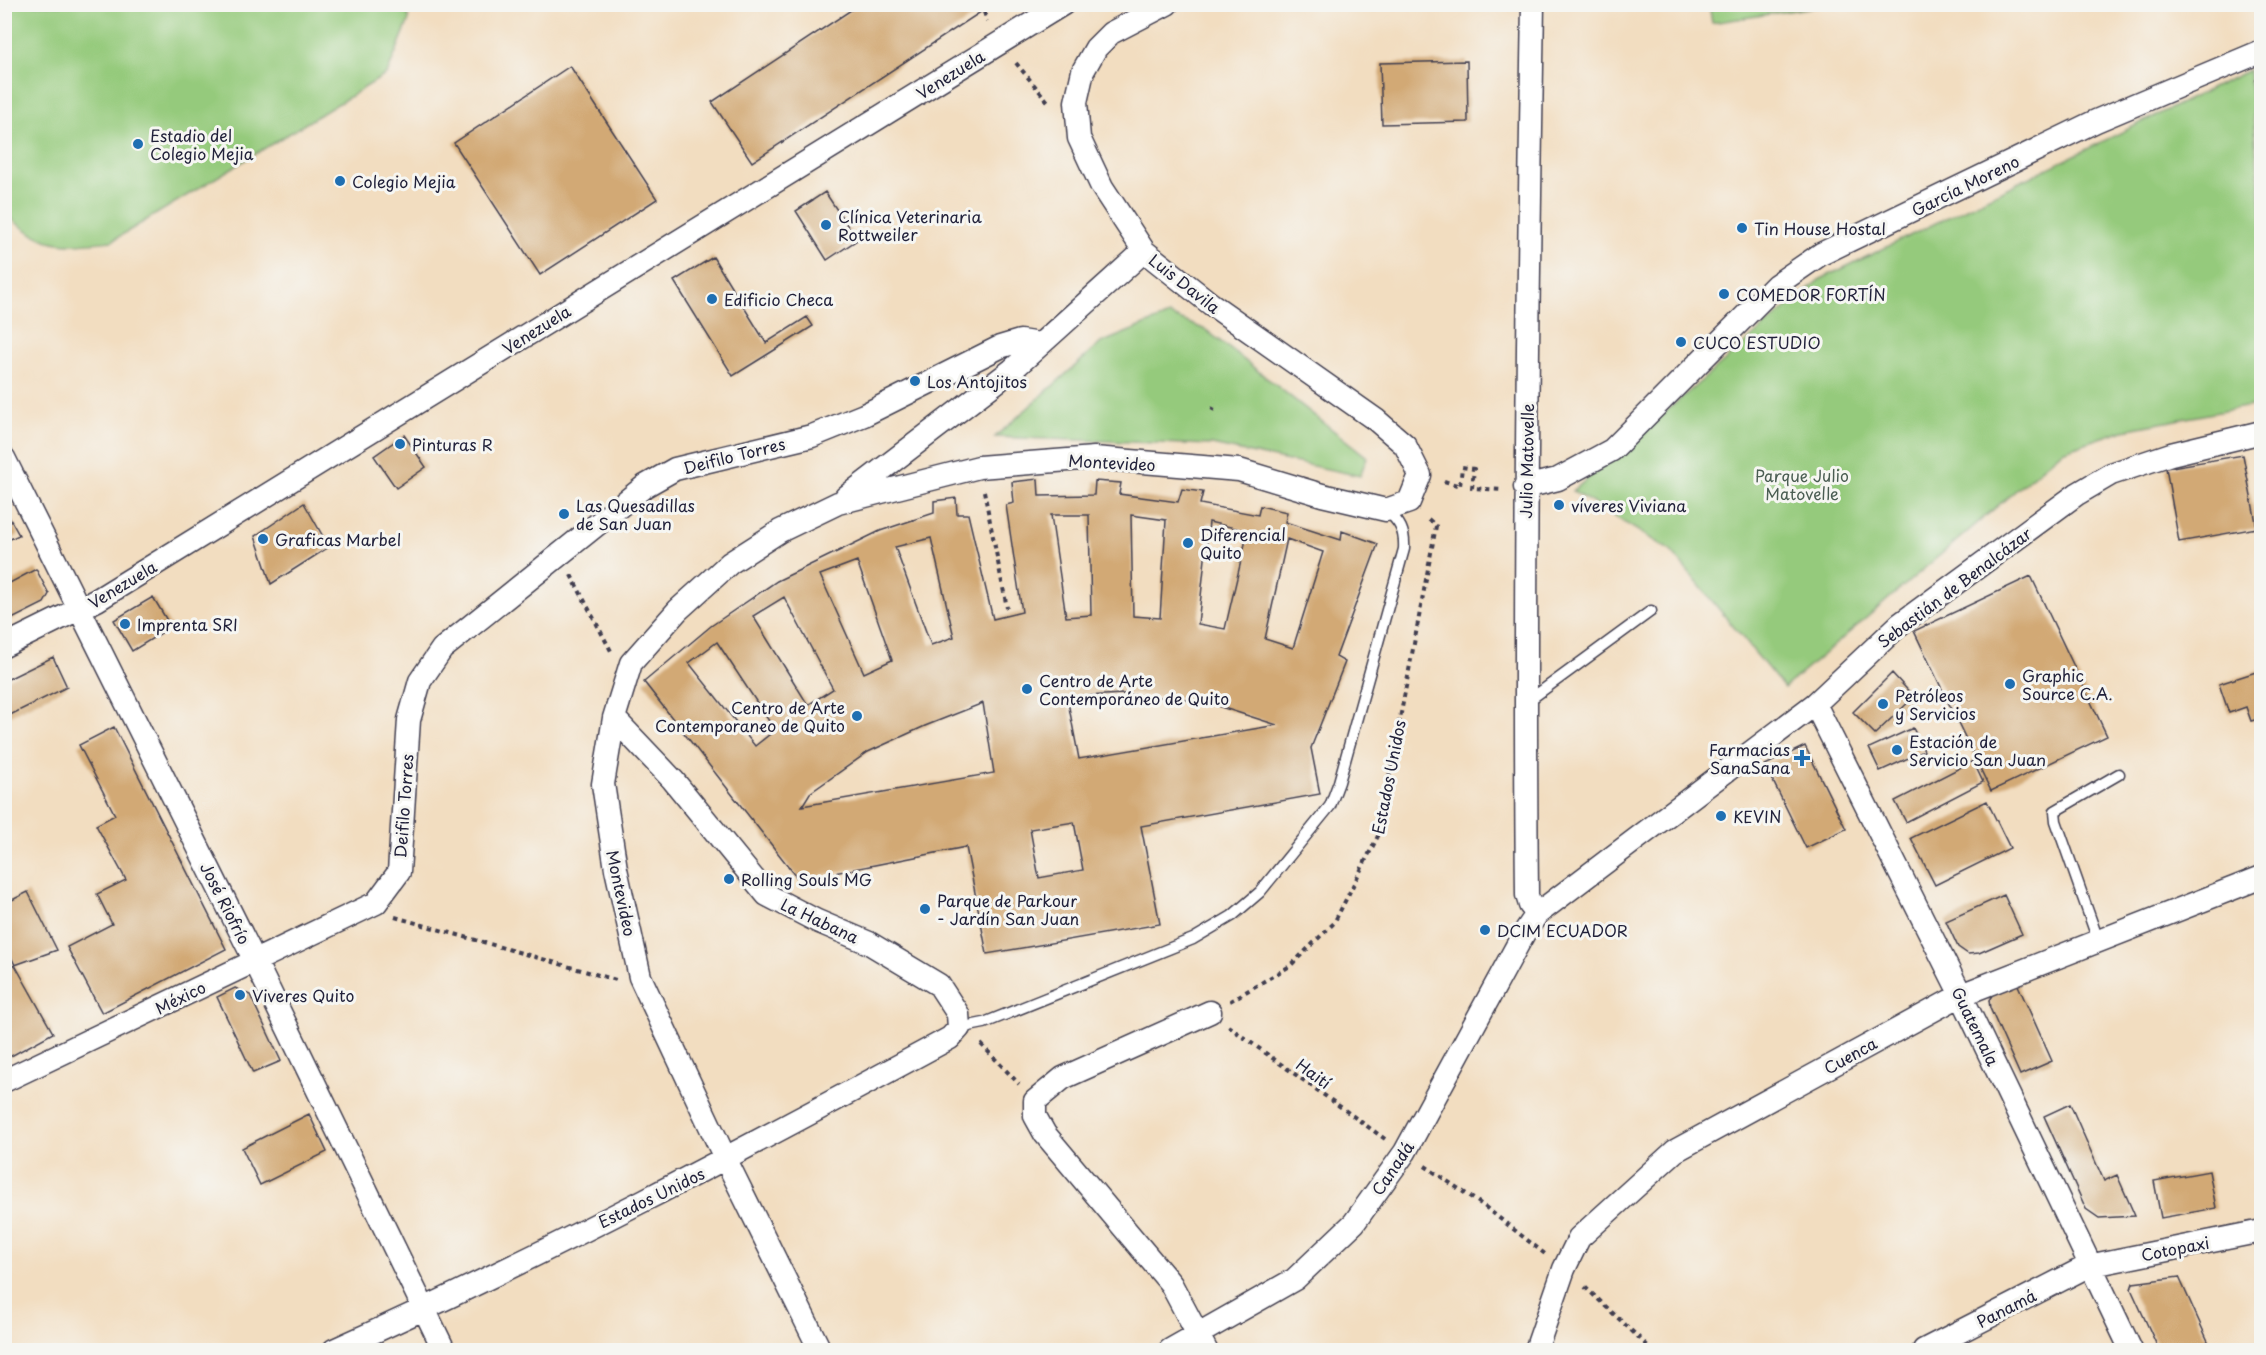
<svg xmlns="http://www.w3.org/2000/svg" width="2266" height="1355" font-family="'Playpen Sans',sans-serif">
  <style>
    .green { fill: #95ca7c; stroke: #5c765c; stroke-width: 1.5 }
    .building { fill: #d2a975; fill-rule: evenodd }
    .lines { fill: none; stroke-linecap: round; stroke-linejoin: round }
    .service-casing { stroke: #413e4f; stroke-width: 13 }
    .minor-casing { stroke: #413e4f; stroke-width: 25 }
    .path { stroke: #413e4f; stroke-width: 4; stroke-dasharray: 4.5 4.5; stroke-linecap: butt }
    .service { stroke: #fff; stroke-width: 10 }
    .minor { stroke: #fff; stroke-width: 22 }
    .poi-dot { fill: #1f6fb2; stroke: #f6f6f2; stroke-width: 2 }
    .labels { text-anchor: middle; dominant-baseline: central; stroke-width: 6; stroke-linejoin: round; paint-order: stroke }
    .street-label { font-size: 16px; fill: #22223b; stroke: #f6f6f2 }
    .poi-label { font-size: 16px; fill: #22223b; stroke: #f6f6f2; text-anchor: start }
    .park-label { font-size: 16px; fill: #4a5d52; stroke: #f6f6f2 }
  </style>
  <rect width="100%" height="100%" fill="#f6f6f2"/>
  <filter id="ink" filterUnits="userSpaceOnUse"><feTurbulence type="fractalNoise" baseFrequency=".0167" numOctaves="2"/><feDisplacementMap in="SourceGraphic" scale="12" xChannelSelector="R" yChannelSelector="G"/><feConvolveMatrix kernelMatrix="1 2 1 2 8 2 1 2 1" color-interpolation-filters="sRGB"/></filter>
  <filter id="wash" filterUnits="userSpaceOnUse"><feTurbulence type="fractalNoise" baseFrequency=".008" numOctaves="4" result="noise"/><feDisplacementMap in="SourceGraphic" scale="24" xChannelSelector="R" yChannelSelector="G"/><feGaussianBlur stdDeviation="1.35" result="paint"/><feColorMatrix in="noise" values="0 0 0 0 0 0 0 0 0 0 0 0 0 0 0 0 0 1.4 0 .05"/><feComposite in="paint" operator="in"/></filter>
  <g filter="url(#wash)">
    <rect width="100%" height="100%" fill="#f2ddc0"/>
    <path class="green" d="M 407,4 L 409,20 L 387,74 L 112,241 C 60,246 47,249 5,214 L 5,5 Z
      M 1709,4 L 1827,4 L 1827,5 L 1712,23 Z
      M 2249,70 L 2262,218 L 2261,404 L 2124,430 L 2062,451 L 1784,688 L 1671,551 L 1573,491 L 1819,280 Z
      M 1169,315 L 1206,330 L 1367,457 L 1360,476 L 1212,445 L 995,437 L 1101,343 Z"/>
    <g id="blocks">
      <path class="building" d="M 860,4 L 993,4 L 752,162 L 712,102 Z
        M 1467,61 L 1468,122 L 1382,124 L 1380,63 Z
        M 570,66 L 657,199 L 540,275 L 454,143 Z
        M 825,192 L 857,240 L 827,260 L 796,211 Z
        M 713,257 L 766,343 L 807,317 L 813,326 L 733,376 L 674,281 Z
        M 404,435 L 426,467 L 396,488 L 374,456 Z
        M 2243,455 L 2257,528 L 2179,542 L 2166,468 Z
        M 1038,479 L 1039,496 L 1094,495 L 1095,481 L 1121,483 L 1119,494 L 1178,502 L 1182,489 L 1203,492 L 1200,504 L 1258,515 L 1260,506 L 1287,512 L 1285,522 L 1341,540 L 1342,531 L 1378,544 L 1336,657 L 1345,662 L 1311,748 L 1320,794 L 1141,826 L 1160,924 L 987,954 L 966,847 L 799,880 L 644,682 L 711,626 L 777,581 L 880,531 L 934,513 L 934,501 L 956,498 L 957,514 L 968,514 L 993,619 L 1022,612 L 1006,505 L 1014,503 L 1012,482 ZM 1051,515 L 1089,515 L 1091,615 L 1066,617 ZM 1131,515 L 1166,520 L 1160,618 L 1133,616 ZM 1209,522 L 1248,531 L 1225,629 L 1198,624 ZM 931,538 L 954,637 L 931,645 L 895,547 ZM 1287,539 L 1323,552 L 1293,648 L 1265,639 ZM 857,561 L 892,660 L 864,673 L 820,575 ZM 784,597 L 833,689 L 808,705 L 753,616 ZM 717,642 L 775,730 L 755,746 L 689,663 ZM 1123,694 L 1202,701 L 1277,725 L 1079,759 L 1067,697 ZM 983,703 L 994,773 L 802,806 L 810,793 L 868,752 L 925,726 ZM 1074,822 L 1083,870 L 1039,878 L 1030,829 Z
        M 304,503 L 329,547 L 271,584 L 255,536 Z
        M 4,508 L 19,535 L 4,542 Z
        M 36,569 L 49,594 L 44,603 L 4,623 L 4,586 Z
        M 2031,576 L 2107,736 L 1991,791 L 1914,631 Z
        M 153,597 L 171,627 L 132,651 L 114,620 Z
        M 53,657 L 67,687 L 4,718 L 4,681 Z
        M 2262,670 L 2262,718 L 2251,721 L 2246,707 L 2229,713 L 2219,684 Z
        M 1892,673 L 1914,697 L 1875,734 L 1853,712 Z
        M 114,727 L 226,949 L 102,1013 L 67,947 L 112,924 L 97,894 L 126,880 L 96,825 L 115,815 L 79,745 Z
        M 1913,728 L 1924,751 L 1880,771 L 1869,748 Z
        M 1805,746 L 1846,829 L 1806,848 L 1765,765 Z
        M 1973,761 L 1983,782 L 1906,822 L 1895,801 Z
        M 1987,801 L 2010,848 L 1935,885 L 1911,838 Z
        M 28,892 L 57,950 L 15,965 L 53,1033 L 4,1060 L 4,971 L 15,965 L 4,942 L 4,904 Z
        M 2004,895 L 2022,934 L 1979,953 L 1968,954 L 1958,947 L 1946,921 Z
        M 2017,983 L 2052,1061 L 2020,1075 L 1990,1008 L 1989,1000 L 1993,994 Z
        M 235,988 L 250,995 L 281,1061 L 253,1073 L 217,997 Z
        M 2070,1104 L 2104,1181 L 2117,1175 L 2135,1216 L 2099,1218 L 2086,1209 L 2044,1116 Z
        M 309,1114 L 327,1152 L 260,1185 L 242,1148 Z
        M 2209,1171 L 2216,1208 L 2161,1218 L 2154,1181 Z
        M 2179,1277 L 2212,1350 L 2159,1350 L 2131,1289 L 2133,1283 Z"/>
    </g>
  </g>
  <g filter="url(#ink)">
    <use href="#blocks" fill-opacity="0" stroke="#413e4f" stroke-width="1.5"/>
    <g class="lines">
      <defs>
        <path id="service" d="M 1528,701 L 1651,611
          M 2098,940 L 2056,821 L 2055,811 L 2119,774
          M 959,1028 L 984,1023 L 1193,939 L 1232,916 L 1260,892 L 1330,806 L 1339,782 L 1404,549 C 1405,531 1400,522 1387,511"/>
        <path id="minor" d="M 1533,4 C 1528,301 1524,598 1527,895 L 1530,905 L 1537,914
          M 4,458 L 255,961 L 444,1350
          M 1525,487 L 1558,479 L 1612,450 L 1776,285 L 1821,254 L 2096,121 L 2262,51
          M 846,497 L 1012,370 L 1144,251
          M 4,646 L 97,600 L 1063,4
          M 1815,704 L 1961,995 L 2131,1350
          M 4,1081 L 376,903 L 399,872 L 409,720 L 420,681 L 442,649 L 645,486 L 675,469 L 812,436 L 864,415 L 1000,347 L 1020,341 L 1040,344
          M 334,1350 C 544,1256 747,1148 950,1038 L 959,1028 L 958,1014 L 939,985 L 869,943 L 817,921 L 767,895 L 673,780 L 614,718
          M 820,1350 L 726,1160 L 640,977 L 616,869 L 603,784 L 614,718 L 631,663 L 678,610 L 730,563 L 780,531 L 838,503 L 979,467 L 1094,458 L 1239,470 L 1322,495 L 1386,510 L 1409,502 L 1420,475 L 1405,445 L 1376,420 L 1211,304 L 1144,251 L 1102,187 L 1079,138 L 1076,102 L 1083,71 L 1096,48 L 1111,33 L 1167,4
          M 1170,1350 L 1295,1279 L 1354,1223 L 1405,1152 L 1524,933 L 1537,914 L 1815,704 L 1900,624 L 2077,494 L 2111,474 L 2171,454 L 2262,432
          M 1206,1350 L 1171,1284 L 1045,1134 L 1035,1116 L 1035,1101 L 1063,1078 L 1210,1012
          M 1536,1350 L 1564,1269 L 1579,1238 L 1675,1151 L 1961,995 L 2262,877
          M 1924,1350 L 2088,1266 L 2262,1231"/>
      </defs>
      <use href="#service" class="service-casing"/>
      <use href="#minor" class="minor-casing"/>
      <path class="path" d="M 984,12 L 987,21
        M 1016,63 L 1050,104
        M 2257,79 L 2262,144
        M 1211,408 L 1215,410
        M 1444,481 L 1460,486 L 1462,467 L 1474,469 L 1472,488 L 1502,490
        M 984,491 L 1007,608
        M 571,575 L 611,651
        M 395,917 L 616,980
        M 1230,1001 L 1290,966 L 1334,923 L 1378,836 L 1436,526 L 1427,518
        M 1228,1026 L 1385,1139
        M 981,1044 L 1019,1084
        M 1425,1166 L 1484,1206 L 1545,1254
        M 1585,1287 L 1652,1350"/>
      <use href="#service" class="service"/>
      <use href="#minor" class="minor"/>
    </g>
  </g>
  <g class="poi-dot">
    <circle cx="138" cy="144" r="6"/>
    <circle cx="340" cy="181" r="6"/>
    <circle cx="826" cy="225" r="6"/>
    <circle cx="1742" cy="228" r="6"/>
    <circle cx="1724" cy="294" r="6"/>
    <circle cx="712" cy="299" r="6"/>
    <circle cx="1681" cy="342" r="6"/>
    <circle cx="915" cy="381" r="6"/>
    <circle cx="400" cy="444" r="6"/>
    <circle cx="1559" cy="505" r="6"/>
    <circle cx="564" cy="514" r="6"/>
    <circle cx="263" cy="539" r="6"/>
    <circle cx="1188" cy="543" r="6"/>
    <circle cx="125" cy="624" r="6"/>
    <circle cx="2010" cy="684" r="6"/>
    <circle cx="1027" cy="689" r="6"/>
    <circle cx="1883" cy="704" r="6"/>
    <circle cx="857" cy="716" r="6"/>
    <circle cx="1897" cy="750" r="6"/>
    <path d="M1799 749h6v6h6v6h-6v6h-6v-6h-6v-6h6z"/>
    <circle cx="1721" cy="816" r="6"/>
    <circle cx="729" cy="879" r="6"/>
    <circle cx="925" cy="909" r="6"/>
    <circle cx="1485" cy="930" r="6"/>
    <circle cx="240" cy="995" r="6"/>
  </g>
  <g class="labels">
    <g class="street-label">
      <text transform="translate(950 74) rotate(-32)">Venezuela</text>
      <text transform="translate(1965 185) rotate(-26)">García Moreno</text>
      <text transform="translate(1185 283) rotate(38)">Luis Davila</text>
      <text transform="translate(536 329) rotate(-32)">Venezuela</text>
      <text transform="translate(734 455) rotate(-14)">Deifilo Torres</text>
      <text transform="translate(1526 461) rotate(-89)">Julio Matovelle</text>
      <text transform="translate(1112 462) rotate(3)">Montevideo</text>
      <text transform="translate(122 584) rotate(-31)">Venezuela</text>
      <text transform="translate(1954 587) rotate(-37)">Sebastián de Benalcázar</text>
      <text transform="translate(1388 777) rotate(-79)">Estados Unidos</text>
      <text transform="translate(403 806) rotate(-86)">Deifilo Torres</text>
      <text transform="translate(622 893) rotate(78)">Montevideo</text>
      <text transform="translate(226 903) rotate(63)">José Riofrío</text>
      <text transform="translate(820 920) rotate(25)">La Habana</text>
      <text transform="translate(180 997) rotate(-26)">México</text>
      <text transform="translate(1976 1026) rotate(64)">Guatemala</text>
      <text transform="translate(1850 1055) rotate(-29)">Cuenca</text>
      <text transform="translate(1314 1073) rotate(36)">Haití</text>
      <text transform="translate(1392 1168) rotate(-56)">Canadá</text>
      <text transform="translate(651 1197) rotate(-26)">Estados Unidos</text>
      <text transform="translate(2175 1248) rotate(-11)">Cotopaxi</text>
      <text transform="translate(2006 1308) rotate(-27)">Panamá</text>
    </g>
    <g class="poi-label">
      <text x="150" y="135">Estadio del<tspan x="150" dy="18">Colegio Mejia</tspan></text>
      <text x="352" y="181">Colegio Mejia</text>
      <text x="838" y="216">Clínica Veterinaria<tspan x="838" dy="18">Rottweiler</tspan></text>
      <text x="1754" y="228">Tin House Hostal</text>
      <text x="1736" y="294">COMEDOR FORTÍN</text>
      <text x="724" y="299">Edificio Checa</text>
      <text x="1693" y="342">CUCO ESTUDIO</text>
      <text x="927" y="381">Los Antojitos</text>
      <text x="412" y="444">Pinturas R</text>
      <text x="576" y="505">Las Quesadillas<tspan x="576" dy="18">de San Juan</tspan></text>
      <text x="1571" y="505">víveres Viviana</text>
      <text x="1200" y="534">Diferencial<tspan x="1200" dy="18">Quito</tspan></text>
      <text x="275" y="539">Graficas Marbel</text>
      <text x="137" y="624">Imprenta SRI</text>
      <text x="2022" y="675">Graphic<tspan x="2022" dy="18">Source C.A.</tspan></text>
      <text x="1039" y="680">Centro de Arte<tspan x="1039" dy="18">Contemporáneo de Quito</tspan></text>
      <text x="1895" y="695">Petróleos<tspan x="1895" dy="18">y Servicios</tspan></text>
      <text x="845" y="707" text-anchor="end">Centro de Arte<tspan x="845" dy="18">Contemporaneo de Quito</tspan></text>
      <text x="1909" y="741">Estación de<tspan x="1909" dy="18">Servicio San Juan</tspan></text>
      <text x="1790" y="749" text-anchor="end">Farmacias<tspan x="1790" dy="18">SanaSana</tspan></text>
      <text x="1733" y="816">KEVIN</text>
      <text x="741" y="879">Rolling Souls MG</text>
      <text x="937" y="900">Parque de Parkour<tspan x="937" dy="18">- Jardín San Juan</tspan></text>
      <text x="1497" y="930">DCIM ECUADOR</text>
      <text x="252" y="995">Viveres Quito</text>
    </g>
    <g class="park-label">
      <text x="1802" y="475">Parque Julio<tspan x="1802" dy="18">Matovelle</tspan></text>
    </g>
  </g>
  <rect width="2266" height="1355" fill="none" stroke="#f6f6f2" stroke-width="24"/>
</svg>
